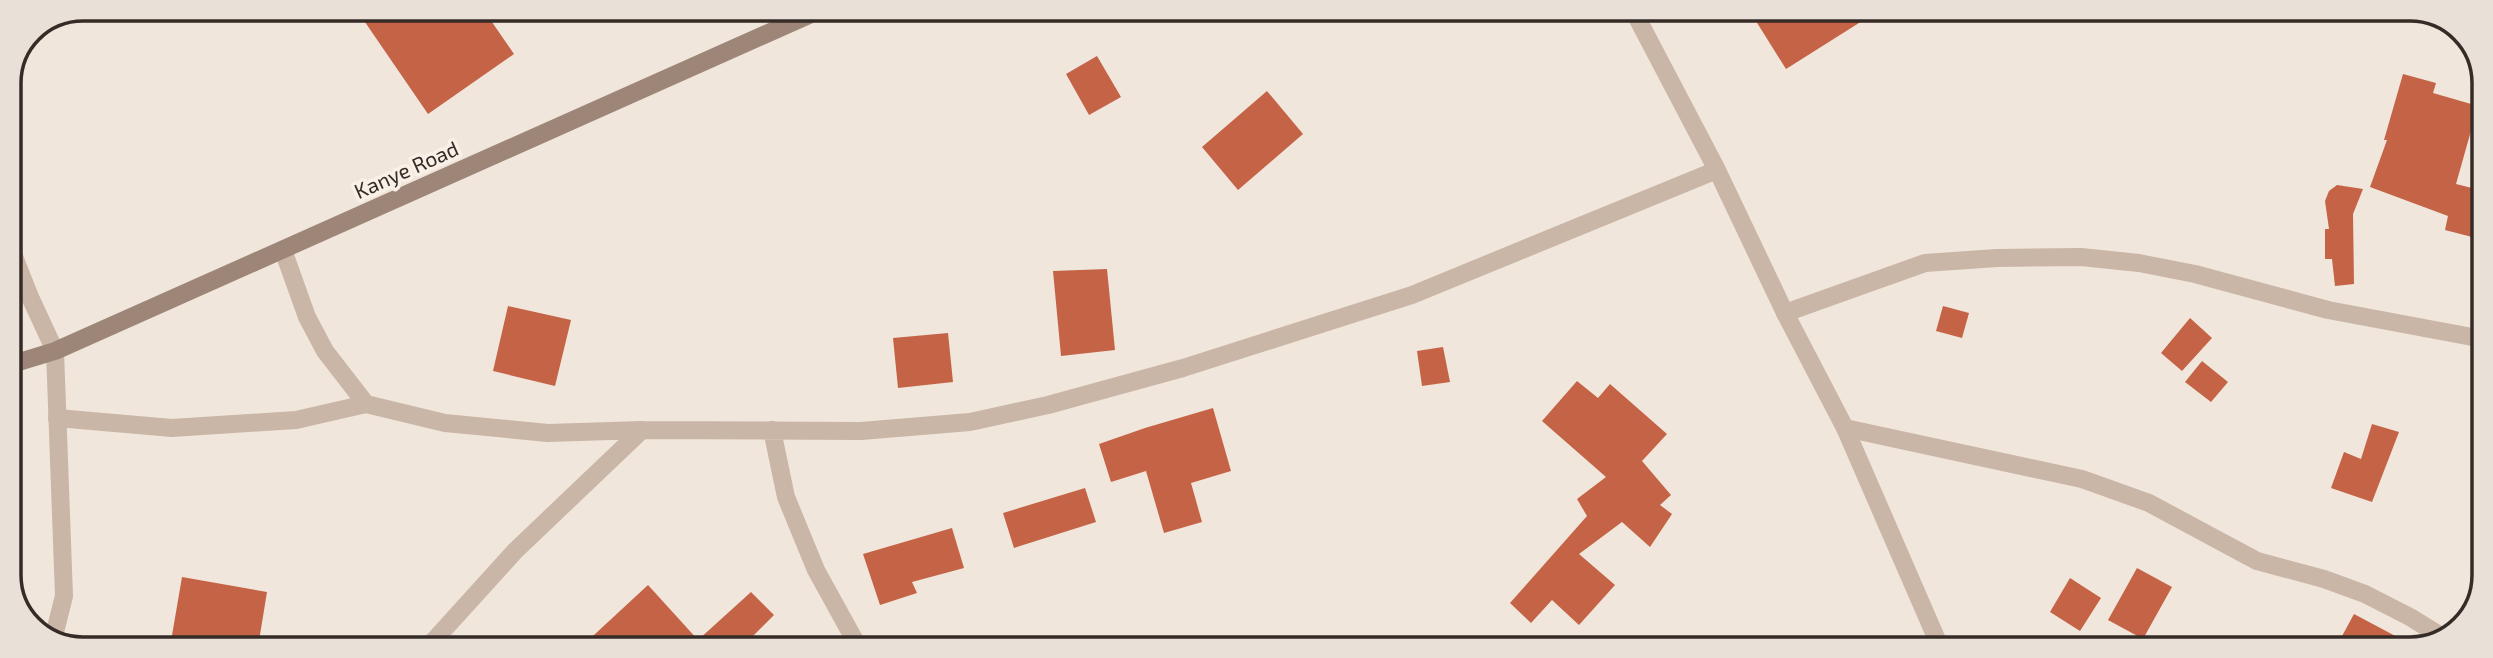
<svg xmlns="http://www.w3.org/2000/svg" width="2493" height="658" font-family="'Exo 2',sans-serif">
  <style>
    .building { fill: #c46346 }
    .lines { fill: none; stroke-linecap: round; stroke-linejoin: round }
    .lane { stroke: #c9b6a7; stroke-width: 18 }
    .street { stroke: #c9b6a7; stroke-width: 18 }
    .secondary { stroke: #9d8578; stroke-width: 18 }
    .labels { text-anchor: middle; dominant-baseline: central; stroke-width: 7; stroke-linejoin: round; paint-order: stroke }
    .street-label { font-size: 21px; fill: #362c27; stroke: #f9f1e7 }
    .rim { fill: none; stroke: #362c27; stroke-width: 3.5 }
  </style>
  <rect width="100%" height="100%" fill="#f1e6db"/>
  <path class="building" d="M 356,9 L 483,9 L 514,54 L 428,114 Z
    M 1749,10 L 1775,10 L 1878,11 L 1786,69 Z
    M 1097,56 L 1121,97 L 1089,115 L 1066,74 Z
    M 2403,74 L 2436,83 L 2433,93 L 2478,106 L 2456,184 L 2484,191 L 2484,205 L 2476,238 L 2445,230 L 2448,216 L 2370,187 L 2387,140 L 2384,140 Z
    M 1267,91 L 1303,134 L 1238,190 L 1202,147 Z
    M 2337,185 L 2363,189 L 2353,214 L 2354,284 L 2335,286 L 2332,259 L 2325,259 L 2325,229 L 2329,229 L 2325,201 L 2329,191 Z
    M 1107,269 L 1115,350 L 1061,356 L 1053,271 Z
    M 508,306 L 571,320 L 555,386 L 493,371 Z
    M 1943,306 L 1969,313 L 1962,338 L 1936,331 Z
    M 2190,318 L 2212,338 L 2182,371 L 2161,353 Z
    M 948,333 L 953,382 L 898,388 L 893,338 Z
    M 1443,347 L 1450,382 L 1422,386 L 1417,351 Z
    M 2202,361 L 2228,382 L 2211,402 L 2185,382 Z
    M 1577,381 L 1598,398 L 1610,384 L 1667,434 L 1642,461 L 1671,495 L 1660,505 L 1672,514 L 1650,547 L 1622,522 L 1579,554 L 1615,585 L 1579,625 L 1552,600 L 1531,623 L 1510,603 L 1587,516 L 1577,499 L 1606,477 L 1542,421 Z
    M 1213,408 L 1231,471 L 1191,483 L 1202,522 L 1164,533 L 1146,471 L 1111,482 L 1099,444 L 1145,428 Z
    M 2372,424 L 2399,432 L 2372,502 L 2331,488 L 2344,452 L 2361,459 Z
    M 1085,488 L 1096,522 L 1014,548 L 1003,513 Z
    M 952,528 L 964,568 L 912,582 L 917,593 L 880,605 L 863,554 Z
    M 2137,568 L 2172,587 L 2143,639 L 2108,620 Z
    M 182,577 L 267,592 L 258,647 L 170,647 Z
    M 2070,578 L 2101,598 L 2080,631 L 2050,612 Z
    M 648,585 L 698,640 L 751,592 L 774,615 L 741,648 L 581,647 Z
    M 2354,614 L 2416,647 L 2335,649 Z"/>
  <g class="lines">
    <path class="lane" d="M 1785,313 L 1925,263 L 1997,258 L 2081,257 L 2139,263 L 2195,274 L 2328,310 L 2483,339
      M 57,418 L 172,428 L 296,420 L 366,404
      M 1845,428 L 2082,479 L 2149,503 L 2257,561 L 2324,579 L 2365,594 L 2410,617 L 2444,638"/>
    <path class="street" d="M 1633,10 L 1717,170 L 1785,313 L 1845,428 L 1941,649
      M 9,244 L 30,297 L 55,351 L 64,596 L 53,640
      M 283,250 L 307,317 L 325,351 L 366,404 L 445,423 L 548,433 L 642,430 L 861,431 L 970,422 L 1048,405 L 1183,368 L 1412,295 L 1717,170
      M 772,430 L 786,497 L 816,570 L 859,648
      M 428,647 L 515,551 L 642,430"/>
    <path class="secondary" d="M 9,365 L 55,351 L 820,10"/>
  </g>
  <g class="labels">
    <g class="street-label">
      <text transform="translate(406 169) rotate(-24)">Kanye Road</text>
    </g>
  </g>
  <path d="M0 0H2493V658H0ZM83 21H2410A62 62 0 0 1 2472 83V575A62 62 0 0 1 2410 637H83A62 62 0 0 1 21 575V83A62 62 0 0 1 83 21Z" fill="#e9e1d8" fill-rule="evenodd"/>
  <path class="rim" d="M83 21H2410A62 62 0 0 1 2472 83V575A62 62 0 0 1 2410 637H83A62 62 0 0 1 21 575V83A62 62 0 0 1 83 21Z"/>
</svg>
